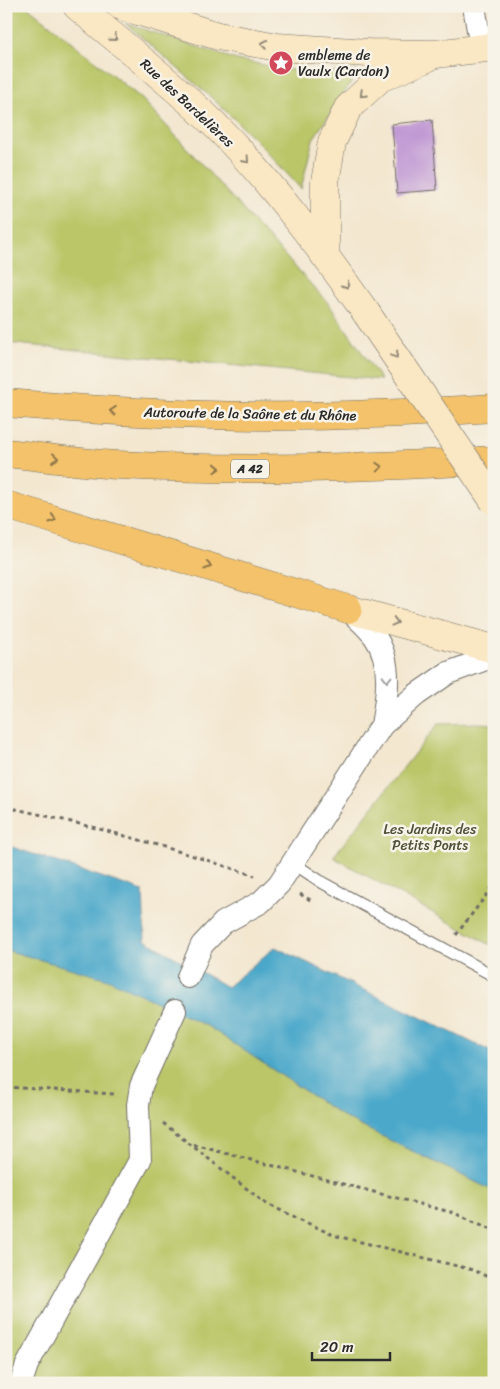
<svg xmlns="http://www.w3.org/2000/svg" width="500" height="1389" font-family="Sriracha,sans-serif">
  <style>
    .green { fill: #bac668; stroke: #72784a }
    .water { fill: #4ca8ca; stroke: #3c6a7a }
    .building { fill: #c19ad4 }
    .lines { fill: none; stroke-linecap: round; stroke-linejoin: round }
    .lane-casing { stroke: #716d65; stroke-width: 13 }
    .street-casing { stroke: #716d65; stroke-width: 24 }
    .secondary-casing { stroke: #716d65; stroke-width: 29 }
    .highway-casing { stroke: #716d65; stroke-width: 29 }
    .path { stroke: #716d65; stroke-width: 3; stroke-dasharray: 4 4; stroke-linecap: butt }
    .lane { stroke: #fff; stroke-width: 11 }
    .street { stroke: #fff; stroke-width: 22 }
    .secondary { stroke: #fae7c3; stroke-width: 28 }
    .highway { stroke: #f3c26a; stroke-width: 28 }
    .secondary-bridge-casing { stroke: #716d65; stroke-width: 29; stroke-linecap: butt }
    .secondary-bridge { stroke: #fae7c3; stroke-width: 28 }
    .oneway { stroke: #928977 }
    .oneway2 { stroke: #8f764a }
    .oneway3 { stroke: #a0a0a0 }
    .labels { text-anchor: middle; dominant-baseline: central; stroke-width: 5; stroke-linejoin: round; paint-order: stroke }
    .shield { fill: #f7f3e8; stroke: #686764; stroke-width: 1 }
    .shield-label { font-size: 12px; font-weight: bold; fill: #2b2b2b }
    .poi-label { font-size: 14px; fill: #2b2b2b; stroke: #f7f3e8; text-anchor: start }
    .street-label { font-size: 14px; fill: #2b2b2b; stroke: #f7f3e8 }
    .park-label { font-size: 14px; fill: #4f523a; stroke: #f7f3e8 }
  </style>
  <rect width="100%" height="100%" fill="#f7f3e8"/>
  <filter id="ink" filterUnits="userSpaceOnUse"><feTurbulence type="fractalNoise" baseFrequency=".02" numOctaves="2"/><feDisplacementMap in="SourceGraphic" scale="10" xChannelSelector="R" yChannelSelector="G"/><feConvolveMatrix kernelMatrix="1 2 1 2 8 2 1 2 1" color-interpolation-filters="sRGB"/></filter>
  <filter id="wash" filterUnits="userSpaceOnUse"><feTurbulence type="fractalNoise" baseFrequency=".0096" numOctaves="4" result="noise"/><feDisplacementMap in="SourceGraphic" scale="20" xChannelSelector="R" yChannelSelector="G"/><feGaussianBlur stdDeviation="1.12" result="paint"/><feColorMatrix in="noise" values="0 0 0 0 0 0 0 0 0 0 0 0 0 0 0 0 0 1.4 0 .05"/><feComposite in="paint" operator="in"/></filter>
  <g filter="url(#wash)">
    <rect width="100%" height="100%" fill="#f3e7d0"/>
    <path class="green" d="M 11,6 L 27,6 L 142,99 L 328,303 L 381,380 L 6,343 L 6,18 Z
      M 125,23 L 237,60 L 309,73 L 359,71 L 313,139 L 301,189 L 254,138 L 212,98 Z
      M 479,723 L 494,724 L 494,947 L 333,857 L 438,724 Z
      M 6,950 L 108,978 L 209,1027 L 347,1119 L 494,1191 L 494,1383 L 6,1383 Z"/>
    <path class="water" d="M 6,845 L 143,891 L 145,940 L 227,987 L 275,947 L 494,1053 L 494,1191 L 347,1119 L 209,1027 L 108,979 L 6,950 Z"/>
    <g id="blocks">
      <path class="building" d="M 432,120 L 437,190 L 397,193 L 392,124 Z"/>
    </g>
  </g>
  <g filter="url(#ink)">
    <use href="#blocks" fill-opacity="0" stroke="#716d65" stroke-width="1"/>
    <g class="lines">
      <defs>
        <path id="lane" d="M 293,863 L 323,883 L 494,976"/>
        <path id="street" d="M 474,6 L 481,48
          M 348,609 C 357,618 368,627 375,637 C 393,662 387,698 382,725
          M 188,977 L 202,945 L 223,923 L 261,902 L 279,884 L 382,725 L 416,695 L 448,673 L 494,656
          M 21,1383 L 27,1365 L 140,1160 L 138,1105 L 141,1086 L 175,1011"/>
        <path id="secondary" d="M 77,6 C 123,45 172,83 215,125 C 272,182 321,249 367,314
          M 121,6 L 218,36 L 277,47 L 368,53 L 435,54 L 494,47
          M 325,256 L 325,182 L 332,142 L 348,108 L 380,78 L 427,58
          M 348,609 L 494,649"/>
        <path id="highway" d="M 6,403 C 89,410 172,415 256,416 C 335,417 414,413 494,408
          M 6,453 C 44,457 82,463 119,465 C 244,472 369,468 494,460
          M 6,505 L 348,609"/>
      </defs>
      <use href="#lane" class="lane-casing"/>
      <use href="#street" class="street-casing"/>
      <use href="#secondary" class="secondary-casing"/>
      <use href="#highway" class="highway-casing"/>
      <path class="path" d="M 6,807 C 91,825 173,848 255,876
        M 300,894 L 312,901
        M 456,935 L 494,885
        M 6,1087 L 115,1094
        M 163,1123 L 265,1203 L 333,1235 L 473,1270 L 494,1280
        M 194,1145 L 454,1213 L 494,1230"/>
      <use href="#lane" class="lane"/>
      <use href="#street" class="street"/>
      <use href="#secondary" class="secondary"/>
      <use href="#highway" class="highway"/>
      <defs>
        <path id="secondary-bridge" d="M 367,314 L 494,501"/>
      </defs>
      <use href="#secondary-bridge" class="secondary-bridge-casing"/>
      <use href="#secondary-bridge" class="secondary-bridge"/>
    </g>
    <defs><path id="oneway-chevron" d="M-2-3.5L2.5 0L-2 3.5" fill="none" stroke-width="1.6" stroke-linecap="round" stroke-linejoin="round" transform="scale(1.25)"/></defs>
    <g class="oneway">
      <use href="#oneway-chevron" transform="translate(114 38) rotate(41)"/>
      <use href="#oneway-chevron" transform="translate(264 44) rotate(-170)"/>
      <use href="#oneway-chevron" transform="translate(363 94) rotate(136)"/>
      <use href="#oneway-chevron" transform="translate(246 160) rotate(48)"/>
      <use href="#oneway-chevron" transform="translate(346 285) rotate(54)"/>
      <use href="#oneway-chevron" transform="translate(395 355) rotate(56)"/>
      <use href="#oneway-chevron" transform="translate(395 622) rotate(15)"/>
    </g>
    <g class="oneway2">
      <use href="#oneway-chevron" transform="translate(113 411) rotate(-176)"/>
      <use href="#oneway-chevron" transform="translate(55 458) rotate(6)"/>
      <use href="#oneway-chevron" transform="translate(379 467) rotate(-3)"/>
      <use href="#oneway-chevron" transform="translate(217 468) rotate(2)"/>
      <use href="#oneway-chevron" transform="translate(53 519) rotate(17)"/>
      <use href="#oneway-chevron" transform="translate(208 566) rotate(17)"/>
    </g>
    <use class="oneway3" href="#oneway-chevron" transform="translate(387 679) rotate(92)"/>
  </g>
  <defs>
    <symbol id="sight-disc" viewBox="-11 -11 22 22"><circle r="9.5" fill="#d1495b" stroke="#f7f3e8"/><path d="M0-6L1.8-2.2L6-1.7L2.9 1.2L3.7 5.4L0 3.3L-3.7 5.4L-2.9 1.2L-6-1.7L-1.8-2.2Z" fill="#fff"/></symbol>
  </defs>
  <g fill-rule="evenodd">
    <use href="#sight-disc" x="267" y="49" width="28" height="28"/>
  </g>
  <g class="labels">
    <rect class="shield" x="231" y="459.5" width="38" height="19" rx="4"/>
    <g class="shield-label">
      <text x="250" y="469">A 42</text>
    </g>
    <g class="poi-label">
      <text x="298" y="55">embleme de<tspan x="298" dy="16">Vaulx (Cardon)</tspan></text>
    </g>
    <g class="street-label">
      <text transform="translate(187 103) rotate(43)">Rue des Bardelières</text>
      <text transform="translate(250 414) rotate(1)">Autoroute de la Saône et du Rhône</text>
    </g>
    <g class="park-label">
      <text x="430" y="829">Les Jardins des<tspan x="430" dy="16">Petits Ponts</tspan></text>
    </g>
  </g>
  <rect width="500" height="1389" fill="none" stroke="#f7f3e8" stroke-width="25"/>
  <path d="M312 1352v8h78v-8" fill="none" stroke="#2b2b2b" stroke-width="2.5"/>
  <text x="320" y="1352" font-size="15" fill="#2b2b2b" stroke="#f7f3e8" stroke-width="4" paint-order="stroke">20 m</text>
</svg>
